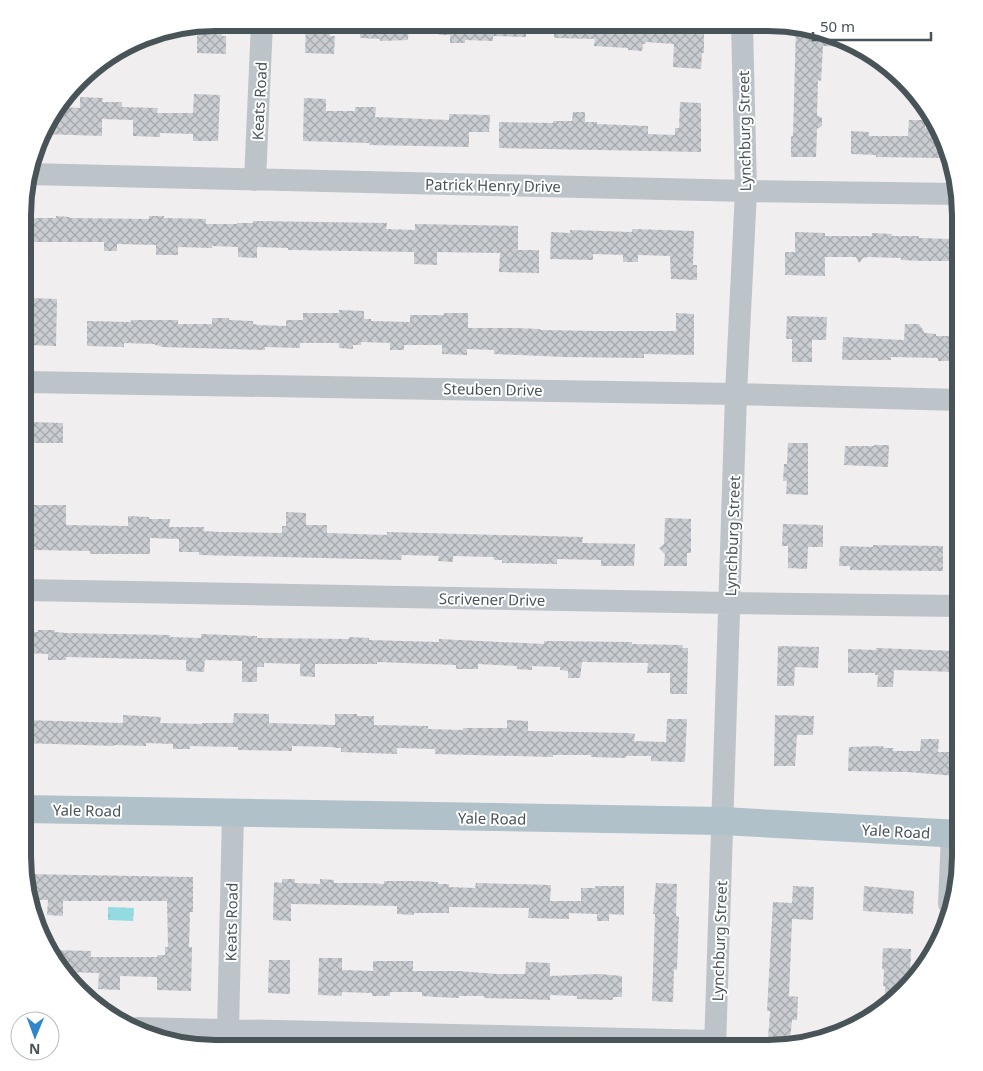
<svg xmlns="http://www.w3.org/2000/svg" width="983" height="1071" font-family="'Noto Sans',sans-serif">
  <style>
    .water { fill: url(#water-ripples) }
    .building { fill: url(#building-cross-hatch) }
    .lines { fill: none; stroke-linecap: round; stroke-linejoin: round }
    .minor { stroke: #bcc4c9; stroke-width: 22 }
    .major { stroke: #b1c1ca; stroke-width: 28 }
    .labels { text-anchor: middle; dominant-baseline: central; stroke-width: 4; stroke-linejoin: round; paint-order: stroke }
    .street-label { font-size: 15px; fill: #495459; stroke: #fff }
    .rim { fill: none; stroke: #495459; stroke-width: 6 }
  </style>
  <defs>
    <pattern id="water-ripples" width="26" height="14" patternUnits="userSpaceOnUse" patternTransform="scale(1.25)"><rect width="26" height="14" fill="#94dae1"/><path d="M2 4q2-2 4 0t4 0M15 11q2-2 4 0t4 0" fill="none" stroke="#7bb3b9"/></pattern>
    <pattern id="building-cross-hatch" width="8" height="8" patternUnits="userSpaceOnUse" patternTransform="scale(1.25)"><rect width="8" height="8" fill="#c9ccd0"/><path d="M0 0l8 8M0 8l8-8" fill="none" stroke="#a5a8ac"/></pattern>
  </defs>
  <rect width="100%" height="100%" fill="#f1eeef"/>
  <path class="water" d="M 108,907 L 134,908 L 133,921 L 108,920 Z"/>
  <path class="building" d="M 215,22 L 222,23 L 222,36 L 226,36 L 226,54 L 197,53 L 197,25 Z
    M 306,23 L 330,23 L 330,36 L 335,36 L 334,54 L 305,53 Z
    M 360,23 L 409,23 L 408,40 L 380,41 L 380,39 L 360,38 Z
    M 439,23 L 526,23 L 526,37 L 493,36 L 493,41 L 465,40 L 465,43 L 450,43 L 450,35 L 439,35 Z
    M 555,23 L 647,24 L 676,25 L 676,24 L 704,24 L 704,53 L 702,53 L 701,69 L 673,67 L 674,44 L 646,42 L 645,44 L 643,44 L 642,51 L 628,50 L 628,48 L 594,46 L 595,39 L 554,38 Z
    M 796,25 L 847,44 L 846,47 L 823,46 L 821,81 L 818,80 L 817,115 L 822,118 L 822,126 L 817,129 L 816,157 L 791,157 L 791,136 L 793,136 Z
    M 194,94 L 220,95 L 218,141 L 193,141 L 193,134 L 160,133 L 160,137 L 133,136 L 133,120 L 102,119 L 102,136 L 43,134 L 48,119 L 58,107 L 80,108 L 80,97 L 103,98 L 102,102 L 122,102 L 122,107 L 158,108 L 157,113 L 193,113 Z
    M 304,98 L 326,99 L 326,111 L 355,111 L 355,107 L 376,107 L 375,117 L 449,120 L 449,114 L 490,115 L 489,132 L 469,132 L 469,147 L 369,145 L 369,143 L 303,141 Z
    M 680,102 L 701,103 L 701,152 L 499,148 L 499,122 L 553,123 L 553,121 L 572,121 L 573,112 L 585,112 L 585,122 L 597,122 L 597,124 L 648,126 L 648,134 L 675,135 L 675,128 L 679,128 Z
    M 909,120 L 925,120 L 925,128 L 938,129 L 951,155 L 942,155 L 942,158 L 876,157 L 876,155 L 851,154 L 851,131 L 869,132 L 869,136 L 908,136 Z
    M 56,216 L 70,217 L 70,218 L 149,219 L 149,216 L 164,216 L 164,218 L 206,219 L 206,224 L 237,224 L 237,223 L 253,223 L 253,221 L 387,223 L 386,229 L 415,230 L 415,224 L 518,226 L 518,250 L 539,250 L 539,273 L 499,272 L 500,253 L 437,252 L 437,265 L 414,264 L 414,252 L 288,250 L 288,248 L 257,247 L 257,258 L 238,257 L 238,247 L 212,246 L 212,248 L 178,247 L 178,255 L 156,255 L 156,245 L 117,244 L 117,251 L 104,251 L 104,242 L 33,242 L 34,218 L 56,218 Z
    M 632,229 L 694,231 L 693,265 L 697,265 L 697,280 L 671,279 L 670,256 L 638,255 L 638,262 L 623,262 L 623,255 L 593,254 L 593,260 L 550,259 L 551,232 L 570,233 L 570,230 L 632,232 Z
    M 795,232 L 825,233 L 825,236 L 872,236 L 872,233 L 892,234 L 892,236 L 919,236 L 919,238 L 950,239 L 950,261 L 922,261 L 901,260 L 901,258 L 868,257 L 863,258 L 859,263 L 856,257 L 825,257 L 825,276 L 785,275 L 785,252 L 795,252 Z
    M 32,298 L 57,299 L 56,346 L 31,345 L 31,331 L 27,330 L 28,314 L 32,314 Z
    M 339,310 L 364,311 L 364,319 L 371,319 L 371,321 L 410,322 L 410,315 L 444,315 L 444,313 L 468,313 L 468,328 L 515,328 L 540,329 L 540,330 L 599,331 L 676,331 L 676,313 L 694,314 L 694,355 L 644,354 L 644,358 L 564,357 L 494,354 L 494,350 L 467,349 L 467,355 L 442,354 L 442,345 L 404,345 L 404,350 L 390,350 L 390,343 L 361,342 L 361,345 L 353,345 L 353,349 L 339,348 L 339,343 L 300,343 L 300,348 L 265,347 L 265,350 L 161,347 L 161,346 L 155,345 L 155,344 L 124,343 L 124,347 L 87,346 L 87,321 L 131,322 L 131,320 L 178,320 L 178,324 L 212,324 L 212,318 L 229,318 L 229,320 L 253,321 L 253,324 L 258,325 L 286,326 L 286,320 L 303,320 L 303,313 L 339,313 Z
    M 787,316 L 827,317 L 826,340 L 812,340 L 812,362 L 792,362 L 792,339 L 786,339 Z
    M 905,324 L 919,324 L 925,333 L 936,334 L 936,336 L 953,336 L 953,361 L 938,361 L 938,358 L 891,357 L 891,360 L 842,360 L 843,337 L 904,340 Z
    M 30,422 L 63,423 L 63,443 L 29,443 Z
    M 788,443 L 808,443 L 808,495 L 786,494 L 787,481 L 783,481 L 784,464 L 787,464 Z
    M 874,445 L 889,445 L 888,467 L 844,465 L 845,446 L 874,446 Z
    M 34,505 L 66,505 L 66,525 L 128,526 L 128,516 L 149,517 L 149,519 L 170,519 L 169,527 L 204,527 L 204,531 L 220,532 L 282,533 L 282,526 L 286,526 L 286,512 L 306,513 L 306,525 L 327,525 L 327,533 L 387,535 L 387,532 L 583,537 L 582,543 L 635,544 L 634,566 L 601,566 L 601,560 L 557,559 L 557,564 L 502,563 L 502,560 L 494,560 L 494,557 L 453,556 L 453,562 L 438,561 L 439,556 L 402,555 L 401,560 L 199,555 L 199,552 L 179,552 L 179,539 L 150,538 L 150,554 L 90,554 L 90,551 L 34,550 Z
    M 665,518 L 691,519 L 691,553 L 687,553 L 687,566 L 664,566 L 665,554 L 659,548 L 664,544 Z
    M 783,524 L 823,525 L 823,547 L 808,547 L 807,569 L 788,568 L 788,546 L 782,546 Z
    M 873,545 L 943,546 L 943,571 L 850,570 L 850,566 L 839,566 L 840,546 L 873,547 Z
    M 38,630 L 55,630 L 55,632 L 66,633 L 170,635 L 170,637 L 201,638 L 201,634 L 257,636 L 257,638 L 349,639 L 349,637 L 369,638 L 369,640 L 439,642 L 439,639 L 544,644 L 544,641 L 632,642 L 632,644 L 683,645 L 682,648 L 688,648 L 687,694 L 670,694 L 670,673 L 647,673 L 648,663 L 582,662 L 580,678 L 568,678 L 568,671 L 560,670 L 560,667 L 532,666 L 532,670 L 517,669 L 517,666 L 478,664 L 478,669 L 456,669 L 456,665 L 377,662 L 377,664 L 315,664 L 315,677 L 300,676 L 300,664 L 264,663 L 264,667 L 257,667 L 257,682 L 242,682 L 242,661 L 205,660 L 204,672 L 186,671 L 186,660 L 66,657 L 66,660 L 48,660 L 48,654 L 24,653 L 24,632 L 38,632 Z
    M 778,646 L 819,647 L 818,668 L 795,667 L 794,686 L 777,686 Z
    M 876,648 L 957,651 L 957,672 L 894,670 L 893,687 L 877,687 L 878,675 L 875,675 L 875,673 L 848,673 L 848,649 L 876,650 Z
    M 234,713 L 269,714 L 269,723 L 335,725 L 335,714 L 357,714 L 357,716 L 374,716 L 374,725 L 428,726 L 428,729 L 463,730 L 463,728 L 507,728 L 507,720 L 528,721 L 528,731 L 628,733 L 635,734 L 634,741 L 666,742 L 667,719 L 687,719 L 685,762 L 651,761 L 651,756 L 626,756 L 626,758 L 591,757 L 591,755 L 553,755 L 553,757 L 435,754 L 435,749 L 397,748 L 397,754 L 341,752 L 341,748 L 334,748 L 334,747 L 292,746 L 292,751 L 238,750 L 238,747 L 190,746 L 190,749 L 173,749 L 173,744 L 146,743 L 146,746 L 114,745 L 114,746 L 23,743 L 24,720 L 123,723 L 123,715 L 161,717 L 160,723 L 202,724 L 202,723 L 233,723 Z
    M 775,715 L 814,716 L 813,735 L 797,735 L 795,766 L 774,766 Z
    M 921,739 L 939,739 L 938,752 L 956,752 L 955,776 L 908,772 L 848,771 L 849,747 L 883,746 L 884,748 L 894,748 L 893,751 L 920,751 Z
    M 24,874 L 193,877 L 193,912 L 190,912 L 189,947 L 192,947 L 191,991 L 157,990 L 157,977 L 120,976 L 120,990 L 98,989 L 99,973 L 65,972 L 55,963 L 49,950 L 91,951 L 91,957 L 157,957 L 158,955 L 165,955 L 165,947 L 168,947 L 167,901 L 63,901 L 63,916 L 47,915 L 48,900 L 29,900 Z
    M 282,879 L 295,879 L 295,883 L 320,884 L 320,879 L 334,880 L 334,883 L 370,883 L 384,884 L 384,881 L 415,881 L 438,882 L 438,884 L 449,884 L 449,887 L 475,888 L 476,883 L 551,885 L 550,901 L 581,901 L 581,888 L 595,888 L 595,886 L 624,886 L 624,915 L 609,914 L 609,921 L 597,921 L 597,914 L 569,913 L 569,919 L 528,918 L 529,908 L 449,907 L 449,913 L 414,913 L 414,915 L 397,914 L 397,906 L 291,904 L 291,921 L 273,920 L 274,882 L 282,883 Z
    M 656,883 L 677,884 L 676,916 L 679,917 L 677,970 L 674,969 L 673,1002 L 652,1001 L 655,914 L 653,914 Z
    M 793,886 L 814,887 L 813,920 L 792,919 L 789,996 L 798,997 L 797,1020 L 792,1020 L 790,1040 L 768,1039 L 770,1011 L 767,1011 L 773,902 L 792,903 Z
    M 864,886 L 914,891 L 913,914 L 863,911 Z
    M 883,948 L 911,949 L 910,978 L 885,1005 L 885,986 L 883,986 L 884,970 L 882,969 Z
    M 319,958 L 342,958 L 342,970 L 373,971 L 373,961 L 413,961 L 413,971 L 459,971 L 497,974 L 525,974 L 526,962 L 550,963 L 550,976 L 600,974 L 622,976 L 622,997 L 613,997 L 613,1000 L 577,999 L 577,996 L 550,995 L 550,1000 L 524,999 L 484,998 L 484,996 L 459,996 L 459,998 L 437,997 L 422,996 L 422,992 L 390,992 L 390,996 L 372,996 L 372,993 L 342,992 L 342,996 L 318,995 Z
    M 269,960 L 290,960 L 290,994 L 268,993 Z"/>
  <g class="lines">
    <path class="minor" d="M 28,174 L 746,191 L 958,194
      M 255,180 L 262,23
      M 25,382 L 736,394 L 960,400
      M 24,590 L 730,603 L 960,606
      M 949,904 L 952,834
      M 137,1028 L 716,1041
      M 228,1030 L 233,813
      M 715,1048 L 736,394 L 746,191 L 742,24"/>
    <path class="major" d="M 23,809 L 722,821 L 960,834"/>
  </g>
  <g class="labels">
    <g class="street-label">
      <text transform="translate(259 101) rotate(-87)">Keats Road</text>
      <text transform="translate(744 131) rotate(-91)">Lynchburg Street</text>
      <text transform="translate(493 185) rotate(1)">Patrick Henry Drive</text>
      <text transform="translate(493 389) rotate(1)">Steuben Drive</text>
      <text transform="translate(732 536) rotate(-88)">Lynchburg Street</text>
      <text transform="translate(492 599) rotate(1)">Scrivener Drive</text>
      <text transform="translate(87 810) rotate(1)">Yale Road</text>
      <text transform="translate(492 818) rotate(1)">Yale Road</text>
      <text transform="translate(896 831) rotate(3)">Yale Road</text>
      <text transform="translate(231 922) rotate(-89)">Keats Road</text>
      <text transform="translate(719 941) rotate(-88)">Lynchburg Street</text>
    </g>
  </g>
  <path d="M0 0H983V1071H0ZM215 31H768A184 184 0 0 1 952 215V856A184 184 0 0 1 768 1040H215A184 184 0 0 1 31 856V215A184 184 0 0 1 215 31Z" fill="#fff" fill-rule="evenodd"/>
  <path class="rim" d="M215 31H768A184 184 0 0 1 952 215V856A184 184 0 0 1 768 1040H215A184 184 0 0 1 31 856V215A184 184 0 0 1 215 31Z"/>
  <g transform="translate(35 1036) rotate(181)"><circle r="24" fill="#ffffff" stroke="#b6bbbd"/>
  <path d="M0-4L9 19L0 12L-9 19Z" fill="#2f86ca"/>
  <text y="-8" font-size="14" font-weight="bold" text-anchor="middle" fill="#495459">N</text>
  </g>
  <path d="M813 32v8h118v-8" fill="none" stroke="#495459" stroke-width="2.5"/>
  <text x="820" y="32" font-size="15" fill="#495459" stroke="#ffffff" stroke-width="4" paint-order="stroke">50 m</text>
</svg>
